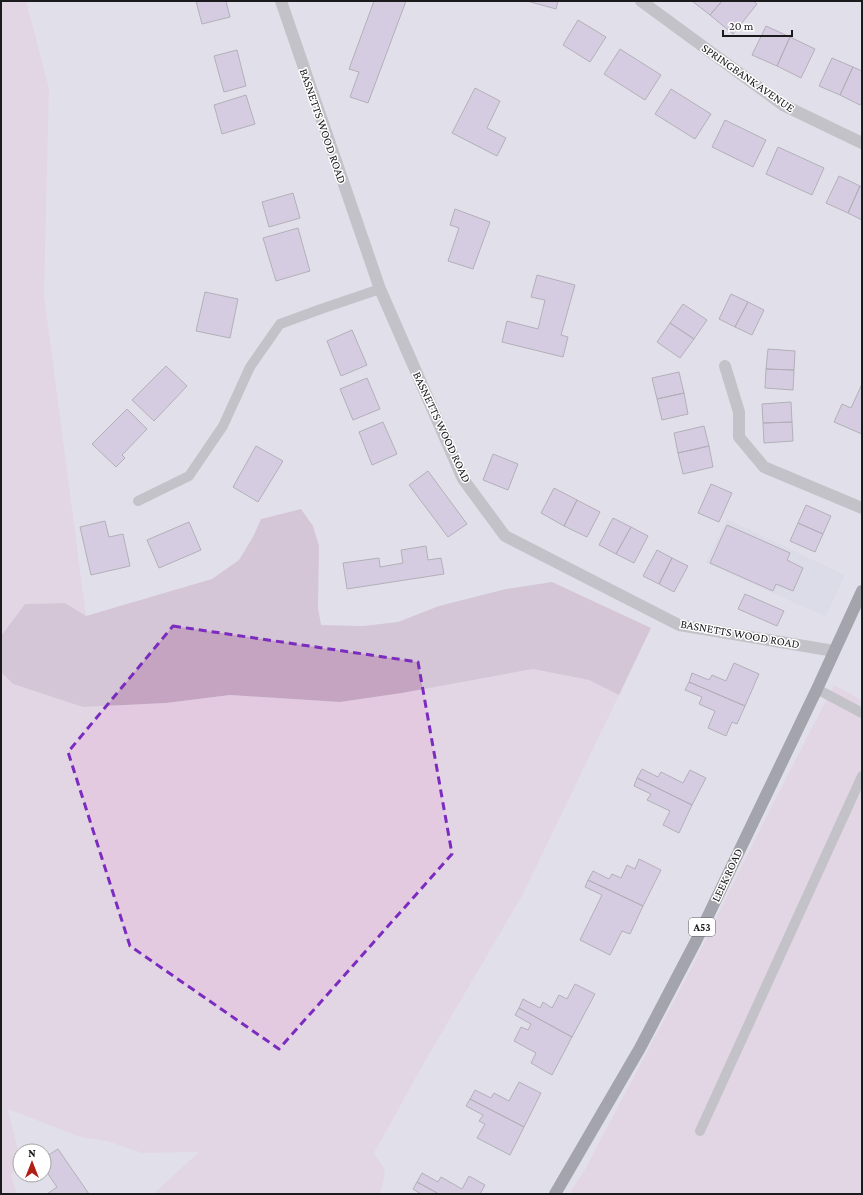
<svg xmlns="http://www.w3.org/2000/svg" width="863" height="1195" font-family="'Crimson Pro',serif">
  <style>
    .built { fill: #d6d5e6 }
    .green { fill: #e3cae0 }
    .forest { fill: #c4a4c0 }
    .building { fill: #c8b4d8; stroke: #79747c }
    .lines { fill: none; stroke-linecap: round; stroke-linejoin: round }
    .service { stroke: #9d9ea2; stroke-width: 10 }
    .minor { stroke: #9d9ea2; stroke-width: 12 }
    .trunk { stroke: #5a5c64; stroke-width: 12 }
    .marked { fill: none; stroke: #7b2cbf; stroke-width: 3; stroke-dasharray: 8 5; stroke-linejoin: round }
    .labels { text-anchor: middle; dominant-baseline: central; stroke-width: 3; stroke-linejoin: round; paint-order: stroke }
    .shield { fill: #fff; stroke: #5f5f62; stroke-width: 1 }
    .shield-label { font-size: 11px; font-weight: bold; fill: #1b1b1e }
    .street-label { font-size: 12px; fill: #1b1b1e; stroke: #fff }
  </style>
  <rect width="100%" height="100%" fill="#e1e0ea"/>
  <path class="built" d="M 727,519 L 845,575 L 826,617 L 706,563 Z"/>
  <path class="green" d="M 1,1 L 26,1 L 49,88 L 44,295 L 86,616 L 65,603 L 25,604 L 1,636 Z
    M 533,669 L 589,680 L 619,695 L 523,894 L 424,1063 L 374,1153 L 385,1170 L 382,1189 L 378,1194 L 153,1194 L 199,1152 L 142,1153 L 107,1141 L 80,1137 L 8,1109 L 20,1158 L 20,1162 L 11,1176 L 17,1194 L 1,1194 L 1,672 L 13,684 L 83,707 L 166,703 L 230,695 L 340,702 L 402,693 Z
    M 834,685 L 862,700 L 862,1194 L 569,1194 L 585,1169 L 692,967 L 758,833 Z"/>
  <path class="forest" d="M 301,509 L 313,526 L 319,546 L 318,608 L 321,625 L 363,626 L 398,622 L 439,606 L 506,589 L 552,582 L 651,628 L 619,695 L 589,680 L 533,669 L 402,693 L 340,702 L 230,695 L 166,703 L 83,707 L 13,684 L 1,672 L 1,636 L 25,604 L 65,603 L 86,616 L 212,579 L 239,560 L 253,537 L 261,519 Z"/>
  <path class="building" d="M 196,1 L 226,1 L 230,17 L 202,24 Z
    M 374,1 L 406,1 L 368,103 L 350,97 L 359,72 L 349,69 Z
    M 527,1 L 558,1 L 556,9 Z
    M 692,1 L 722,1 L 710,15 Z
    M 722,1 L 753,1 L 757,4 L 733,34 L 710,15 Z
    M 578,20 L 606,37 L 590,62 L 563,45 Z
    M 766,26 L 790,37 L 777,66 L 752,55 Z
    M 790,37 L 815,49 L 801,78 L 777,66 Z
    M 620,49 L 661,75 L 645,100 L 604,74 Z
    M 237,50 L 246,86 L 224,92 L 214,56 Z
    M 832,58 L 853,67 L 840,95 L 819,86 Z
    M 853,67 L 862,71 L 862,102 L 860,105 L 840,95 Z
    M 475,88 L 500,101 L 487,128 L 506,138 L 497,156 L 452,133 Z
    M 671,89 L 711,114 L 695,139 L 655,114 Z
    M 246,95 L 255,124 L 222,134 L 214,105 Z
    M 725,120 L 766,140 L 753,167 L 712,147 Z
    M 778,147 L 824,168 L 812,195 L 766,174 Z
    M 839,176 L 860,186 L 848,213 L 826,203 Z
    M 860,186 L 862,187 L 862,220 L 848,213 Z
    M 293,193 L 300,218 L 269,227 L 262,202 Z
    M 455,209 L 490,222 L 473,269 L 448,261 L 459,228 L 450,225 Z
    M 298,228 L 310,271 L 276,281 L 263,238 Z
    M 537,275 L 575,285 L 561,335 L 568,337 L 563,357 L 502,342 L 507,321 L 538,329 L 545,300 L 531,297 Z
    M 205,292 L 238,299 L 230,338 L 196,331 Z
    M 731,294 L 748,302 L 735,327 L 719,319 Z
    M 748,302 L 764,310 L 752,335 L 735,327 Z
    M 683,304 L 707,320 L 694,339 L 670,323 Z
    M 670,323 L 694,339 L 680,358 L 657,342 Z
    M 352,330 L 367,365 L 341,376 L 327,341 Z
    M 768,349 L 795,351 L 794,370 L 766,369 Z
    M 166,366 L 187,386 L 154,421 L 132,400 Z
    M 766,369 L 794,370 L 793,390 L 765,388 Z
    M 679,372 L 684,393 L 657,399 L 652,378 Z
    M 367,378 L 380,409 L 353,420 L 340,389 Z
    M 862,384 L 862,434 L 834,422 L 842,404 L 851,408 Z
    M 684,393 L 688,414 L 662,420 L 657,399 Z
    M 791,402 L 792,422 L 763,423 L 762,404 Z
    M 127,409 L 147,429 L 122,455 L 125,458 L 116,467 L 92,444 Z
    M 383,422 L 397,454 L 372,465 L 359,432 Z
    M 792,422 L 793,441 L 764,443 L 763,423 Z
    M 704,426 L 709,446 L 678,453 L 674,433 Z
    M 256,446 L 283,461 L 258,502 L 233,487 Z
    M 709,446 L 713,467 L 683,474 L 678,453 Z
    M 493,454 L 518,464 L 508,490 L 483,480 Z
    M 428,471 L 467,524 L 448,537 L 409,485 Z
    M 711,484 L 732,493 L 719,522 L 698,513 Z
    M 554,488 L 577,500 L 564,526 L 541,513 Z
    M 577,500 L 600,512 L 587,537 L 564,526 Z
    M 806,505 L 831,516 L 823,534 L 798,523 Z
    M 613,518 L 631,527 L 616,554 L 599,545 Z
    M 105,521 L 109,537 L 123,534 L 130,566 L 91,575 L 80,527 Z
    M 189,522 L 201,550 L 159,568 L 147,540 Z
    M 798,523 L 823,534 L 815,552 L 790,541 Z
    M 727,525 L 790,553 L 787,560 L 803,568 L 793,591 L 776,584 L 773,591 L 710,563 Z
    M 631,527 L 648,536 L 634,563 L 616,554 Z
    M 426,546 L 428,560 L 441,558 L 444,574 L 347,589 L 343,563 L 379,558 L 380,567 L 403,563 L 401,550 Z
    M 657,550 L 672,558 L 659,584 L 643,576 Z
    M 672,558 L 688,566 L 674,592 L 659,584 Z
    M 745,594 L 784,611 L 777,626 L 738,609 Z
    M 734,663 L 759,674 L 745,706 L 689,682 L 692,673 L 709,680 L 712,675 L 726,681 Z
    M 689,682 L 745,706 L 737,724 L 732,722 L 726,736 L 708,728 L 715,711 L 699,704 L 702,697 L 685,690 Z
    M 642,769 L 658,777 L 661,772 L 683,783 L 690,770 L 706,778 L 692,805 L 637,778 Z
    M 637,778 L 692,805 L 679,833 L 663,825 L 670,811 L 647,800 L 651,794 L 634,786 Z
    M 639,859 L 661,870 L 643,906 L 588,880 L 593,871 L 609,879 L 612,874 L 621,878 L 627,865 L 635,869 Z
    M 588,880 L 643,906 L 630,934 L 622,931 L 610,955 L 580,940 L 602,895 L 585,887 Z
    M 575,984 L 595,994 L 572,1037 L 519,1008 L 523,999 L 540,1008 L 543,1002 L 552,1008 L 559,995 L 567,999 Z
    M 519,1008 L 572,1037 L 552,1075 L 531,1063 L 536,1053 L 514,1041 L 521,1027 L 528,1030 L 531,1024 L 515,1015 Z
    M 519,1082 L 541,1093 L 524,1127 L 470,1099 L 475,1090 L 491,1098 L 494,1093 L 509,1101 Z
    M 470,1099 L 524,1127 L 510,1155 L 477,1138 L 485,1124 L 479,1121 L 483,1115 L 466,1106 Z
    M 58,1149 L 89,1194 L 47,1194 L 57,1187 L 44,1168 L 44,1158 Z
    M 422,1173 L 438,1182 L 441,1177 L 462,1189 L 469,1176 L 485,1185 L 480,1194 L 439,1194 L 417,1182 Z
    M 417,1182 L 439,1194 L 421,1194 L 413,1189 Z"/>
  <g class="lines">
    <path class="service" d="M 138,501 L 189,476 L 223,426 L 250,367 L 280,324 L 321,309 L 380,289
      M 817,689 L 862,713
      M 700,1131 L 862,776"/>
    <path class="minor" d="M 281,1 L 380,289 L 463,479 L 505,536 L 679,625 L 834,651
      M 641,1 L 783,105 L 862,143
      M 725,366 L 739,412 L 739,437 L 764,467 L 862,508"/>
    <path class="trunk" d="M 555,1194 L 640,1048 L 696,941 L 817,689 L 862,591"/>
  </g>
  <path d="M0 0H863V1195H0ZM 173,626 L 418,662 L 452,854 L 279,1049 L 130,946 L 68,752 Z" fill="#e1e0ea" fill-opacity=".55" fill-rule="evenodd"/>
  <path class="marked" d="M 173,626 L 418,662 L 452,854 L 279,1049 L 130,946 L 68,752 Z"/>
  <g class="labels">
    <rect class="shield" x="689" y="918" width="26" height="18" rx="3"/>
    <g class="shield-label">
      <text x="702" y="927">A53</text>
    </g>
    <g class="street-label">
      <text transform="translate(748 78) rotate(35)">SPRINGBANK AVENUE</text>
      <text transform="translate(323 126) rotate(71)">BASNETTS WOOD ROAD</text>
      <text transform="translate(442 427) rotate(65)">BASNETTS WOOD ROAD</text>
      <text transform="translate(740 634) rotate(10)">BASNETTS WOOD ROAD</text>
      <text transform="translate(727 875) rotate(-65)">LEEK ROAD</text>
    </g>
  </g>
  <rect width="863" height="1195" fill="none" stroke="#1b1b1e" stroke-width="4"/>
  <g transform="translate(32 1163)"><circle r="19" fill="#ffffff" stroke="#a4a4a5"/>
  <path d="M0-3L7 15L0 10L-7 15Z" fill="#ae1e14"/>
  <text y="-6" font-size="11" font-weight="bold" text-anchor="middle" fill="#1b1b1e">N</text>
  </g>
  <path d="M723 30v6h69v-6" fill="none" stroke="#1b1b1e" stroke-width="2"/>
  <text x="729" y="30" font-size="12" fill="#1b1b1e" stroke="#ffffff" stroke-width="3" paint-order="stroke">20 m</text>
</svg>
